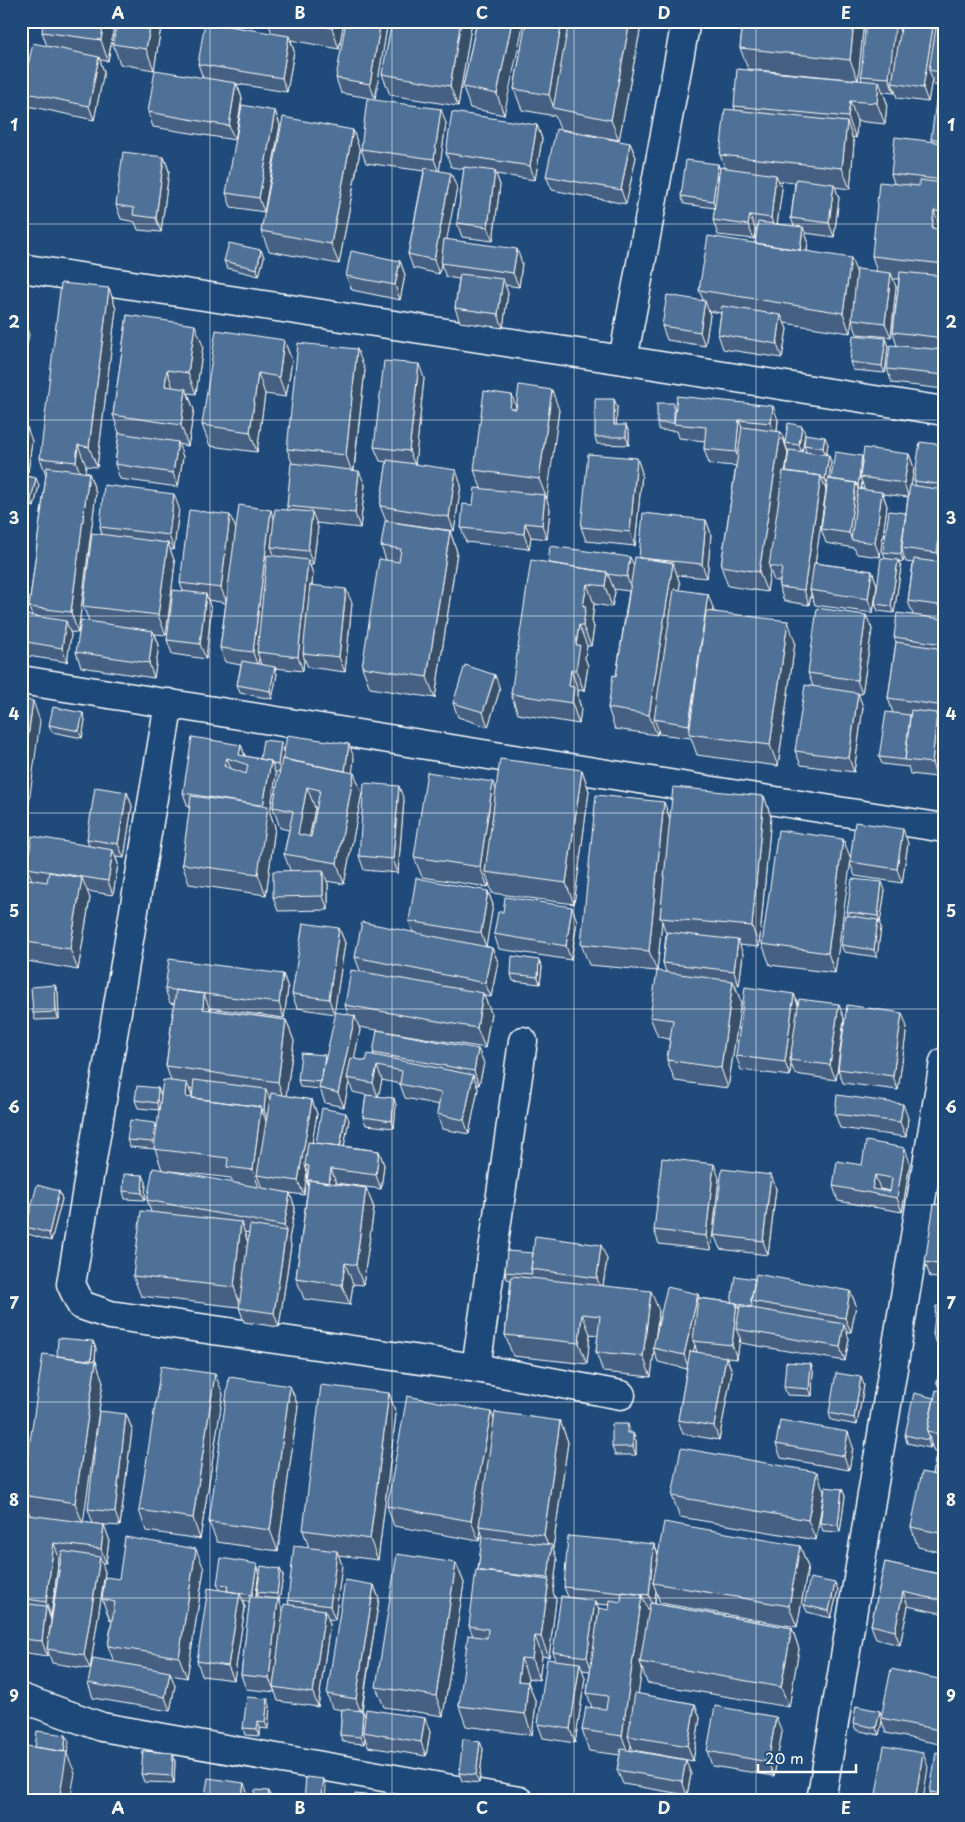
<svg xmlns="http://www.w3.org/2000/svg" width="965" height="1822" font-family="'Playpen Sans',sans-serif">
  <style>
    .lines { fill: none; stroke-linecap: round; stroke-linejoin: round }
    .minor-casing { stroke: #fff; stroke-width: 31 }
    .minor { stroke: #1f4a7a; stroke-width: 28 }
    .wall { fill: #456182; stroke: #fff; fill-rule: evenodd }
    .shaded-wall { fill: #384f6a; stroke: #fff }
    .building { fill: #507197; stroke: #fff; fill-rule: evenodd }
    .grid { fill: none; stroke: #fff; stroke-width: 1; stroke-opacity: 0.55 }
    .neatline { fill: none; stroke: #fff; stroke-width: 2 }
    .grid-label { font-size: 16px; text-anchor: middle; font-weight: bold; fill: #fff }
  </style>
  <rect width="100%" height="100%" fill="#1f4a7a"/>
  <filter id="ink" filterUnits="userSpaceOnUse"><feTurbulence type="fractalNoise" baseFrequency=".02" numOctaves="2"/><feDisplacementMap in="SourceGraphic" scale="10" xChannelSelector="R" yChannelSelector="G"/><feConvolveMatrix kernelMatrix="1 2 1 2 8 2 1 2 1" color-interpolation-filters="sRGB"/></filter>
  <g filter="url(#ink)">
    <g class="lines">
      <defs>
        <path id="minor" d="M 21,268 L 623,360 L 944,411
          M 623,360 L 686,21
          M 21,680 L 944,828
          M 169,703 L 71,1284 L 81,1305 L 110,1315 L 476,1368 L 621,1395
          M 476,1368 L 523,1041
          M 21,1698 L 102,1727 L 519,1801
          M 821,1801 L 944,1062"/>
      </defs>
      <use href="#minor" class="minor-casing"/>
      <use href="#minor" class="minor"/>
    </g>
    <path class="wall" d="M 115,21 L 108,61 L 100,60 L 104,72 L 94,120 L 28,106 L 22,92 L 47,46 L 42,32 Z
      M 162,21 L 154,70 L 120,64 L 113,44 Z
      M 268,21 L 344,21 L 339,49 L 291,40 L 294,51 L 287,92 L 237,84 L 242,98 L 235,140 L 153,127 L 148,112 L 203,78 L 198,64 L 272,34 Z
      M 388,21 L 375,99 L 341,93 L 336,78 Z
      M 472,21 L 458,106 L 390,95 L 382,74 Z
      M 477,21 L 504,115 L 470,108 L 463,87 Z
      M 526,21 L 642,21 L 619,140 L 560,129 L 555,116 L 522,110 L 514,89 Z
      M 743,21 L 864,21 L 858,80 L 748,69 L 740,48 Z
      M 944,21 L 944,86 L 934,85 L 932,79 L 928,102 L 897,98 L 895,91 L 894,93 L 883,92 L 887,103 L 885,124 L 857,121 L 856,138 L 852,137 L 854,143 L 850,189 L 835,187 L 839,198 L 834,237 L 805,233 L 808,241 L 807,251 L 857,274 L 877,272 L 872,256 L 894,183 L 891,174 L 932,141 L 931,139 L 944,102 L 944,389 L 892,383 L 887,369 L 897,346 L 893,332 L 899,279 L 893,279 L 896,287 L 891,337 L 857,334 L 852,320 L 850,333 L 784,323 L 787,329 L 782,358 L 723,349 L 718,334 L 721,313 L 709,311 L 710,315 L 705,346 L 667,340 L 662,326 L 703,300 L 699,290 L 755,243 L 757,229 L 755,229 L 754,239 L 718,235 L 713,220 L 715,208 L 684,204 L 681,196 L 718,164 L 720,171 L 725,168 L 720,155 L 735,110 L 734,106 L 862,81 L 861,76 L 896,22 L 900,32 ZM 779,181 L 795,183 L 791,218 L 794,226 L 777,224 L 782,189 Z
      M 275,111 L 280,125 L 264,212 L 231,207 L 226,193 Z
      M 446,123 L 439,171 L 457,188 L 446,239 L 522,263 L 519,287 L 505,285 L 508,293 L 503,328 L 460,322 L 455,308 L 459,279 L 446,277 L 441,264 L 439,274 L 413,268 L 408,254 L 424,171 L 366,163 L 361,149 Z
      M 537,125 L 542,139 L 535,180 L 496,174 L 500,185 L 493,241 L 462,237 L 457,223 L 464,169 L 451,167 L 446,153 Z
      M 353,130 L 360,151 L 339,264 L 269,251 L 261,231 Z
      M 630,143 L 636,157 L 626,204 L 552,190 L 546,176 Z
      M 164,157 L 169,171 L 161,232 L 138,230 L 135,222 L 121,219 L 116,205 Z
      M 261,250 L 264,257 L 259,276 L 227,268 L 224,261 Z
      M 400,261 L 405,275 L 400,300 L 352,290 L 346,276 Z
      M 109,288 L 116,309 L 97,467 L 86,466 L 85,472 L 89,473 L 96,493 L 78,633 L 70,632 L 71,635 L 67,662 L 21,655 L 21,614 L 32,616 L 29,607 L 46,475 L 40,458 Z
      M 127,315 L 203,346 L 196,394 L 188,393 L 194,410 L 188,446 L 178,444 L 183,457 L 178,487 L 120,479 L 115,464 L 119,433 L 113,415 Z
      M 886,338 L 888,346 L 885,373 L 853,370 L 850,362 Z
      M 284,340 L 292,361 L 286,397 L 265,394 L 257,452 L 210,446 L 202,425 Z
      M 365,370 L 354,470 L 365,485 L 360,528 L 316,523 L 318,527 L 313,565 L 310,565 L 313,574 L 312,585 L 352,603 L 345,672 L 308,667 L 304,658 L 303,671 L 275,668 L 277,674 L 272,699 L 240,693 L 237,685 L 241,665 L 225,662 L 220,648 L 226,603 L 208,600 L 211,609 L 206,659 L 172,654 L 167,640 L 183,591 L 180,583 L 236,529 L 274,518 L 288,510 L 287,506 L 292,463 L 287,449 ZM 259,658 L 261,665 L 258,664 Z
      M 424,378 L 415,464 L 461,485 L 454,531 L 386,521 L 380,506 L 387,462 L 380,461 L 374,447 Z
      M 617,406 L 616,425 L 629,432 L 629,445 L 597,444 L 595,437 Z
      M 516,407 L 559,410 L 546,499 L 550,509 L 547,539 L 531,537 L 529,549 L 466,542 L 461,528 L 473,505 L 481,488 L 474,470 Z
      M 676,408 L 778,420 L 777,432 L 781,432 L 788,453 L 785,471 L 786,471 L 789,451 L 788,451 L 785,443 L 805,433 L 802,451 L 806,452 L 804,445 L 828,444 L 826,455 L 831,462 L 829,479 L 831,479 L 863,458 L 909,454 L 914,468 L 911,486 L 916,486 L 914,481 L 944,445 L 944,554 L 942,563 L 944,563 L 944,720 L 939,719 L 942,728 L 937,777 L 910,774 L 908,766 L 907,767 L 882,764 L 879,757 L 893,713 L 888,698 L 896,642 L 894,637 L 913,615 L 908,601 L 913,563 L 906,562 L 904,557 L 903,562 L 899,561 L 901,567 L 894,613 L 878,611 L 875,604 L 885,558 L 883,552 L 906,513 L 908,497 L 883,494 L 887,506 L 880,557 L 857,554 L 854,548 L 826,543 L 821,529 L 827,486 L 825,486 L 826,490 L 815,563 L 872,571 L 877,585 L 873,613 L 815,605 L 811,593 L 809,605 L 784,601 L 779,587 L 780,581 L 774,581 L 770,570 L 767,592 L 728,586 L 721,566 L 736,466 L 709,464 L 704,449 L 705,441 L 679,438 L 677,431 L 659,430 L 657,423 ZM 862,482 L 864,489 L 861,489 Z
      M 21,426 L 32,441 L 28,472 L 21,471 Z
      M 637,458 L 642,473 L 635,546 L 586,541 L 581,527 Z
      M 21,475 L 39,485 L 34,507 L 24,505 L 26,511 L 21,550 Z
      M 179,508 L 174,550 L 170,549 L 175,563 L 166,635 L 155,634 L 159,645 L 154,678 L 81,667 L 76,652 L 89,621 L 83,606 L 102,534 L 100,527 Z
      M 706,520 L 711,534 L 707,578 L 677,575 L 680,584 L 679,590 L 713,608 L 713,611 L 795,642 L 778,766 L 697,755 L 691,738 L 659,734 L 658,729 L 657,735 L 615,729 L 608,708 L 616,676 L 629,591 L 613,589 L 615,592 L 612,607 L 594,604 L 592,621 L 594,627 L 591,646 L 587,646 L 585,658 L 588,666 L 584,691 L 578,690 L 578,698 L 581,708 L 579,724 L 518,714 L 511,694 L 548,563 L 633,565 L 639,558 Z
      M 450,531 L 457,552 L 435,698 L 370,688 L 362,667 L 386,560 L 381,546 Z
      M 866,615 L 872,629 L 862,694 L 858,694 L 863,707 L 854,772 L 801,765 L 795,751 L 813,686 L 808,673 Z
      M 500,689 L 488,727 L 458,717 L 453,703 Z
      M 83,713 L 85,720 L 82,738 L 52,732 L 49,725 Z
      M 241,745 L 245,756 L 260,759 L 284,750 L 283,759 L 354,758 L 352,772 L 362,793 L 344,884 L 326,881 L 328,884 L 328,910 L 278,911 L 273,897 L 290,870 L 284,854 L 289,830 L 280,828 L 273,807 L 280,772 L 275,772 L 276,775 L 270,813 L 275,827 L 266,895 L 189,884 L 182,864 L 190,808 L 188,807 L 183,793 ZM 315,808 L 317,808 L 311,837 L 309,837 Z
      M 582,770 L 589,791 L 574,904 L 492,893 L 489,883 L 488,887 L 422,877 L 414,857 L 496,790 Z
      M 127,792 L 132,806 L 124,858 L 116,857 L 118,864 L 113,895 L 87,891 L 90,898 L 78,970 L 21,960 L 21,878 L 32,880 L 27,868 L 89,846 L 87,839 Z
      M 764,796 L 771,817 L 759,947 L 739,945 L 743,954 L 739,986 L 735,985 L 741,1002 L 728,1088 L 675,1081 L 667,1060 L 670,1039 L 658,1037 L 650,1017 L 666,972 L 663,963 L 666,934 L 662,921 L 657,971 L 589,965 L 581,944 L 664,802 L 670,819 Z
      M 404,800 L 398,873 L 364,870 L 359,856 Z
      M 843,839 L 850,858 L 908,843 L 902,883 L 855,876 L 850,863 L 835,973 L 770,965 L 762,944 Z
      M 885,890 L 880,923 L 879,923 L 881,927 L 877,957 L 844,952 L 841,945 L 849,916 L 847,912 Z
      M 488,891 L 493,905 L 486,946 L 492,948 L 498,962 L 491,997 L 484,996 L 491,1013 L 485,1048 L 359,1027 L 360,1030 L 354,1059 L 366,1061 L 374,1055 L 373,1053 L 478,1049 L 484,1063 L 479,1085 L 477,1085 L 478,1089 L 469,1134 L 442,1129 L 437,1114 L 439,1105 L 405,1098 L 400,1084 L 382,1080 L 378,1096 L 396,1105 L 394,1128 L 366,1125 L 363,1117 L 366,1095 L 353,1092 L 349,1082 L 344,1107 L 325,1103 L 320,1089 L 300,1087 L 298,1080 L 326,1058 L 348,1014 L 345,1005 L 377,975 L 360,971 L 355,957 L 413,932 L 409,921 Z
      M 577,921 L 571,960 L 499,949 L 494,934 Z
      M 339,928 L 345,943 L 334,1014 L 297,1008 L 292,994 Z
      M 539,960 L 542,967 L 540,984 L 513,981 L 511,974 Z
      M 283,974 L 288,988 L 284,1018 L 210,1008 L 210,1010 L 286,1020 L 294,1041 L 286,1096 L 312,1100 L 317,1114 L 312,1142 L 316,1143 L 349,1120 L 344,1146 L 379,1151 L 384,1165 L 381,1189 L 336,1183 L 336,1184 L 366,1188 L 374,1208 L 363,1285 L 353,1284 L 350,1305 L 304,1299 L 296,1278 L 308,1186 L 307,1182 L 308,1174 L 307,1172 L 304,1195 L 281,1192 L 290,1193 L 295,1208 L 289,1239 L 291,1245 L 279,1327 L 244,1322 L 239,1307 L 141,1296 L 133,1276 L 151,1212 L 147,1200 L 233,1183 L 231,1178 L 162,1170 L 155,1149 L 130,1147 L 127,1140 L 155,1123 L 157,1127 L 171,1081 L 166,1066 L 174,1004 L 170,1003 L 165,989 ZM 190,1089 L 193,1090 L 192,1097 ZM 244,1232 L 249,1233 L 248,1242 Z
      M 55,985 L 58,993 L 59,1019 L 35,1020 L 33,1013 Z
      M 794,994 L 798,1004 L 844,1019 L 836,1080 L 795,1074 L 791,1064 L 790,1076 L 741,1070 L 736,1056 Z
      M 907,1027 L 898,1090 L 843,1083 L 838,1069 Z
      M 158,1088 L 161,1096 L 159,1110 L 138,1108 L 135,1100 Z
      M 835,1114 L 908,1118 L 906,1137 L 840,1128 Z
      M 910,1163 L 902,1212 L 838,1201 L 833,1186 ZM 880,1189 L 890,1191 L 890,1192 L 880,1190 Z
      M 771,1175 L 776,1189 L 768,1255 L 720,1249 L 714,1235 Z
      M 719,1178 L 711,1250 L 659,1244 L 654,1230 Z
      M 146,1182 L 145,1200 L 125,1199 L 123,1191 Z
      M 59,1191 L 62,1199 L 51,1241 L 28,1234 L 26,1227 Z
      M 944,1205 L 944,1279 L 930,1277 L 925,1262 Z
      M 607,1259 L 603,1286 L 659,1311 L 656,1336 L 699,1298 L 731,1302 L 755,1279 L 850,1291 L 856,1305 L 851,1332 L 846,1332 L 849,1339 L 845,1361 L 741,1343 L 740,1338 L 737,1359 L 727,1358 L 732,1371 L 719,1440 L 683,1434 L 678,1420 L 687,1369 L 658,1362 L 654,1351 L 651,1377 L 603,1372 L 596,1352 L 598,1335 L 590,1334 L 587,1364 L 513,1356 L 505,1335 L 511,1280 L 507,1279 L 505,1272 ZM 695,1345 L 697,1352 L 693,1351 Z
      M 944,1307 L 944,1343 L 935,1341 L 933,1334 Z
      M 944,1345 L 944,1553 L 918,1547 L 911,1527 L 932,1474 L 937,1452 L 934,1452 L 931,1444 L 930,1448 L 907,1443 L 905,1435 L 940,1391 L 937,1383 Z
      M 96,1348 L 95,1361 L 103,1382 L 83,1522 L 93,1524 L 88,1509 L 126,1414 L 132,1429 L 120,1526 L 94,1524 L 104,1525 L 109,1539 L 106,1563 L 102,1563 L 105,1572 L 90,1669 L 52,1663 L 48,1651 L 47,1656 L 21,1652 L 21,1514 L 30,1515 L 22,1495 L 57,1356 ZM 59,1558 L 61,1558 L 51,1620 L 50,1616 L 51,1616 Z
      M 813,1371 L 812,1396 L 787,1395 L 784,1387 Z
      M 864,1385 L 857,1425 L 831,1420 L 829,1413 Z
      M 290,1386 L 298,1406 L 278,1551 L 217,1542 L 209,1522 Z
      M 389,1393 L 396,1414 L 378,1560 L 338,1555 L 342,1565 L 335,1620 L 328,1619 L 330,1624 L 318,1707 L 278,1701 L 275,1692 L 246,1689 L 241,1675 L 250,1602 L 243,1600 L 245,1607 L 234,1680 L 202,1676 L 197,1661 L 220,1590 L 217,1584 L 257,1564 L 259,1571 L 256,1596 L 258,1596 L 257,1592 L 280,1569 L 283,1576 L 279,1601 L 283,1612 L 289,1605 L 288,1600 L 309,1548 L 303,1530 Z
      M 223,1394 L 200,1539 L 146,1531 L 139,1510 Z
      M 491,1412 L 494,1419 L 560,1421 L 568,1442 L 553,1548 L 557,1560 L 553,1592 L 556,1600 L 549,1657 L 542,1656 L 539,1680 L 528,1678 L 528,1682 L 536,1703 L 532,1735 L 466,1726 L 459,1706 L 473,1636 L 469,1626 L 483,1537 L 481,1531 L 479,1541 L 394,1526 L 387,1506 Z
      M 630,1431 L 630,1433 L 636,1440 L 636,1455 L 615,1455 L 612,1447 Z
      M 776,1444 L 853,1447 L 849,1470 L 781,1458 Z
      M 842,1489 L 845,1496 L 840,1532 L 823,1531 L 820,1523 L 824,1497 L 816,1540 L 680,1517 L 672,1496 L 824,1492 Z
      M 654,1544 L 658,1555 L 800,1546 L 808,1567 L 797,1627 L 660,1603 L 656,1591 L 655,1604 L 792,1628 L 799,1649 L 789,1707 L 647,1683 L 642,1668 L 638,1694 L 695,1704 L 700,1718 L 693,1761 L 633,1750 L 631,1745 L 630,1750 L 691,1774 L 687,1795 L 623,1784 L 617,1770 L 620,1755 L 589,1751 L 582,1730 L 592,1708 L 587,1693 L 590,1671 L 582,1670 L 585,1678 L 575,1743 L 543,1738 L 538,1724 L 556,1660 L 553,1652 L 568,1597 L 564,1587 ZM 597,1604 L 610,1605 L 609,1610 L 599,1610 Z
      M 885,1562 L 944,1575 L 944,1614 L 908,1606 L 900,1645 L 876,1639 L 871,1625 Z
      M 456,1563 L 464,1583 L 443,1716 L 384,1707 L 376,1687 Z
      M 204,1569 L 187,1678 L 171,1675 L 175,1686 L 170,1711 L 93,1698 L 88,1683 L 114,1662 L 108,1646 L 112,1620 L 110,1620 L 102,1599 L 119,1579 Z
      M 835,1583 L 838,1590 L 831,1618 L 807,1612 L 804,1605 Z
      M 374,1585 L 379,1599 L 362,1711 L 365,1716 L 425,1718 L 430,1732 L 426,1756 L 368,1747 L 365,1738 L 364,1744 L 343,1742 L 340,1735 L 342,1710 L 332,1708 L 327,1694 Z
      M 944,1680 L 944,1745 L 886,1733 L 882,1721 L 879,1735 L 856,1730 L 853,1723 L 882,1716 Z
      M 270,1706 L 268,1729 L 260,1728 L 260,1736 L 245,1735 L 243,1728 Z
      M 782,1732 L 774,1776 L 712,1766 L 707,1751 Z
      M 480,1742 L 483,1749 L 479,1783 L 462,1781 L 459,1773 Z
      M 944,1754 L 944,1801 L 933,1799 L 930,1792 Z
      M 175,1761 L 174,1783 L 144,1782 L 141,1774 Z"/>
    <path class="shaded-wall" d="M 104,21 L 115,21 L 108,61 L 101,40 Z
      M 151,21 L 162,21 L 154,70 L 146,49 Z
      M 333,21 L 344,21 L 339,49 L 332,28 Z
      M 381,21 L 388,21 L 375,99 L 370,84 Z
      M 461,21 L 472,21 L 458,106 L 450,86 Z
      M 512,21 L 524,21 L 504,115 L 497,94 Z
      M 562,21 L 573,21 L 554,108 L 549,95 Z
      M 630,21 L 642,21 L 619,140 L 611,120 Z
      M 854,21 L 864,21 L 858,80 L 850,60 Z
      M 890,21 L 896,21 L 901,35 L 892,83 L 895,91 L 894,93 L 889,78 Z
      M 934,21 L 940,21 L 929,70 L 932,79 L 928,102 L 923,88 Z
      M 289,36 L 294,51 L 287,92 L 282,78 Z
      M 22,46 L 24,53 L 21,74 L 21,49 Z
      M 99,57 L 104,72 L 94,120 L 89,106 Z
      M 879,82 L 887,103 L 885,124 L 877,103 Z
      M 236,83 L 242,98 L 235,140 L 229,126 Z
      M 850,101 L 857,121 L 856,138 L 848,117 Z
      M 441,109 L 446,123 L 439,173 L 434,159 Z
      M 275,111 L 280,125 L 264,212 L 259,198 Z
      M 847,122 L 854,143 L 850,189 L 842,168 Z
      M 537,125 L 542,139 L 535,180 L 530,166 Z
      M 353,130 L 360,151 L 339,264 L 331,244 Z
      M 630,143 L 636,157 L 626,204 L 621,190 Z
      M 164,157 L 169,171 L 161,232 L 156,218 Z
      M 718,164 L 720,171 L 715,208 L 713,201 Z
      M 495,171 L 500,185 L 493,241 L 488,227 Z
      M 451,173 L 457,188 L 442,263 L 441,263 L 441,264 L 439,274 L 434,260 Z
      M 776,175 L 782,189 L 776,232 L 771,218 Z
      M 834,184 L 839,198 L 834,237 L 829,223 Z
      M 934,211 L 941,232 L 932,228 Z
      M 750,215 L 755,229 L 754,239 L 748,225 Z
      M 803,227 L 808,241 L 805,267 L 800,253 Z
      M 517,249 L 522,263 L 519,287 L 513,273 Z
      M 261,250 L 264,257 L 259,276 L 257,269 Z
      M 851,258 L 859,279 L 850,333 L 843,313 Z
      M 400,261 L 405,275 L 400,300 L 395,285 Z
      M 891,273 L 896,287 L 891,337 L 885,323 Z
      M 503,279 L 508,293 L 503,328 L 498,314 Z
      M 109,288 L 116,309 L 97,467 L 89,447 Z
      M 705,301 L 710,315 L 705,346 L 700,332 Z
      M 781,315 L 787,329 L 782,358 L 777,344 Z
      M 24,321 L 29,335 L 21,373 L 21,333 Z
      M 195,325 L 203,346 L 196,394 L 188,373 Z
      M 886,338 L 888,346 L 885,373 L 882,366 Z
      M 284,340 L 292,361 L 286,397 L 279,377 Z
      M 357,349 L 365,370 L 353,475 L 346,455 Z
      M 419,364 L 424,378 L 415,465 L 409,451 Z
      M 167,370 L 174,391 L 165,386 Z
      M 258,373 L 265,394 L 257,452 L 250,432 Z
      M 186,389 L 194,410 L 188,446 L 181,425 Z
      M 552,390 L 559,410 L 547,499 L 539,479 Z
      M 512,395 L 519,416 L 510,408 Z
      M 614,399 L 617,406 L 616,432 L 614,425 Z
      M 773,406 L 778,420 L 776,438 L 771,423 Z
      M 739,420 L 744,434 L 741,467 L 736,452 Z
      M 626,425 L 629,432 L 629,445 L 626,437 Z
      M 802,426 L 805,433 L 802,453 L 799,445 Z
      M 27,427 L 32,441 L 28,472 L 23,458 Z
      M 781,432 L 788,453 L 771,566 L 769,566 L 770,570 L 767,592 L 759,572 Z
      M 825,437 L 828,444 L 826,455 L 823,448 Z
      M 178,442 L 183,457 L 178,487 L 173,473 Z
      M 78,445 L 86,466 L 84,483 L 76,462 Z
      M 909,454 L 914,468 L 909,498 L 904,483 Z
      M 829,455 L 831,462 L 828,486 L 825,479 Z
      M 862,456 L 865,463 L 860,477 L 862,482 L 860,493 L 858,486 Z
      M 637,458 L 642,473 L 635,546 L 630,532 Z
      M 456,470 L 461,485 L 454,531 L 449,517 Z
      M 359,471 L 365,485 L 360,528 L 355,513 Z
      M 89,473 L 96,493 L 78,633 L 71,612 Z
      M 821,476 L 826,490 L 811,591 L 810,590 L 811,593 L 809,605 L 804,590 Z
      M 36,478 L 39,485 L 34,507 L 31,500 Z
      M 856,483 L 861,498 L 852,540 L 849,533 Z
      M 882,492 L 887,506 L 880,557 L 875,543 Z
      M 174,494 L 179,508 L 174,550 L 169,535 Z
      M 545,495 L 550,509 L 547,539 L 542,525 Z
      M 21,498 L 26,511 L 21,550 Z
      M 944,504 L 944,554 L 942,568 L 937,553 Z
      M 271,510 L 276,524 L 271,547 L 273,551 L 260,653 L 257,652 L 259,658 L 258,667 L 253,652 Z
      M 312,512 L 318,527 L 313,565 L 308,551 Z
      M 230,515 L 236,529 L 227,603 L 221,588 Z
      M 706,520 L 711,534 L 707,578 L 702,564 Z
      M 525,523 L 531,537 L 529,549 L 524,534 Z
      M 450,531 L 457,552 L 435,698 L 427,677 Z
      M 168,543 L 175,563 L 166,635 L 158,615 Z
      M 902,549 L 904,557 L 903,562 L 901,554 Z
      M 630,557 L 636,571 L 632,591 L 627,577 Z
      M 308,560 L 313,574 L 305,653 L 303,653 L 304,658 L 303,671 L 298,657 Z
      M 898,560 L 901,567 L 894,613 L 891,606 Z
      M 673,563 L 680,584 L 659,720 L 654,719 L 658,729 L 657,735 L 649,715 Z
      M 872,571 L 877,585 L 873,613 L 868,599 Z
      M 607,572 L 615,592 L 612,607 L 605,586 Z
      M 587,584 L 594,604 L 592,621 L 594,627 L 591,646 L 583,626 L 583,606 Z
      M 346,589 L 352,603 L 345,672 L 339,657 Z
      M 206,594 L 211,609 L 206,659 L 200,644 Z
      M 708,594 L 713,608 L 694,735 L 692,734 L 689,725 Z
      M 866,615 L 872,629 L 862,694 L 857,680 Z
      M 66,621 L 71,635 L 67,662 L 62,648 Z
      M 788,621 L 795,642 L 778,766 L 770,745 Z
      M 579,625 L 587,646 L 585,658 L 588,666 L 584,691 L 576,670 L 576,645 Z
      M 153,631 L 159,645 L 154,678 L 149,663 Z
      M 275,667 L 277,674 L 272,699 L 270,691 Z
      M 571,670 L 578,690 L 578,698 L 581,708 L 579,724 L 572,703 L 569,686 Z
      M 495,675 L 500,689 L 488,727 L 483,712 Z
      M 858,693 L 863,707 L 854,772 L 849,758 Z
      M 33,701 L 40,721 L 23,847 L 21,841 L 21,786 Z
      M 83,713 L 85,720 L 82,738 L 79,731 Z
      M 937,713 L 942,728 L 937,777 L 932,763 Z
      M 281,742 L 284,750 L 281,772 L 278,765 Z
      M 349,744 L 354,758 L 351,785 L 345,771 Z
      M 241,745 L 246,759 L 239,755 Z
      M 227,758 L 232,772 L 224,766 Z
      M 271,761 L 276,775 L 270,813 L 275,827 L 266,895 L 258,874 L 263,806 Z
      M 582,770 L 589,791 L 574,904 L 566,883 Z
      M 354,773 L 362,793 L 344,884 L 337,863 Z
      M 493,782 L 501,803 L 485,872 L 489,883 L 488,887 L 480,867 Z
      M 399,786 L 404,800 L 398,873 L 393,859 Z
      M 307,787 L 315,808 L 306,855 L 298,834 Z
      M 127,792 L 132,806 L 124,858 L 118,844 Z
      M 764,796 L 771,817 L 759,947 L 752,926 Z
      M 664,802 L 671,822 L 660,918 L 662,921 L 657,971 L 649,951 Z
      M 903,829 L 908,843 L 902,883 L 897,869 Z
      M 843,839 L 851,859 L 835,973 L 828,953 Z
      M 113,850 L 118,864 L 113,895 L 108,881 Z
      M 323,870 L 328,884 L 328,910 L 323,896 Z
      M 82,878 L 90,898 L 78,970 L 70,949 Z
      M 882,882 L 885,890 L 880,923 L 878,916 Z
      M 488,891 L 493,905 L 486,947 L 481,933 Z
      M 572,907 L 577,921 L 571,960 L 566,946 Z
      M 878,920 L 881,927 L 877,957 L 874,950 Z
      M 339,928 L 345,943 L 334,1014 L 329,999 Z
      M 738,940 L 743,954 L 739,986 L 734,971 Z
      M 492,948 L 498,962 L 491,997 L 485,983 Z
      M 539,960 L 542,967 L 540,984 L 538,977 Z
      M 283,974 L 288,988 L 284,1018 L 279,1003 Z
      M 733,981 L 741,1002 L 728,1088 L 721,1068 Z
      M 55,985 L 58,993 L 59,1019 L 56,1012 Z
      M 483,993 L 491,1013 L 485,1048 L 477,1028 Z
      M 204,994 L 212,1015 L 203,1009 Z
      M 794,994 L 799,1008 L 790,1060 L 791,1064 L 790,1076 L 785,1062 Z
      M 839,1004 L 844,1019 L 836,1080 L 830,1065 Z
      M 902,1013 L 907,1027 L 898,1090 L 893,1076 Z
      M 355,1016 L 360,1030 L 350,1079 L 347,1078 L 349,1082 L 344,1107 L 338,1093 Z
      M 286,1020 L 294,1041 L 285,1103 L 278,1082 Z
      M 478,1049 L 484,1063 L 479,1085 L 474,1071 Z
      M 377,1066 L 382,1080 L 378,1097 L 373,1083 Z
      M 473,1075 L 478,1089 L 469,1134 L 464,1120 Z
      M 187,1083 L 194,1102 L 186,1097 Z
      M 158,1088 L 161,1096 L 159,1110 L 157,1103 Z
      M 266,1089 L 271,1103 L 269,1124 L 264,1110 Z
      M 394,1098 L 396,1105 L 394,1128 L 392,1121 Z
      M 312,1100 L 317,1114 L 308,1166 L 305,1165 L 307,1172 L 304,1195 L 298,1181 Z
      M 903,1104 L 908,1118 L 906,1137 L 900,1122 Z
      M 261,1107 L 268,1127 L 257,1175 L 261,1186 L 260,1191 L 253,1170 Z
      M 346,1113 L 349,1120 L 342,1157 L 340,1149 Z
      M 155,1123 L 158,1130 L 156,1150 L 153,1142 Z
      M 905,1148 L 910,1163 L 902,1212 L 897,1198 Z
      M 379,1151 L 384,1165 L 381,1189 L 376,1175 Z
      M 714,1164 L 719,1178 L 711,1250 L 706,1236 Z
      M 331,1169 L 336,1183 L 334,1199 L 329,1185 Z
      M 143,1175 L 146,1182 L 145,1200 L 142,1193 Z
      M 771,1175 L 776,1189 L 768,1255 L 763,1241 Z
      M 875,1175 L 880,1189 L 879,1195 L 872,1189 Z
      M 366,1188 L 374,1208 L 363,1285 L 356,1265 Z
      M 59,1191 L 62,1199 L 51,1241 L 49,1233 Z
      M 290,1193 L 295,1208 L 289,1239 L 291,1245 L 279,1327 L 274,1313 L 286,1231 L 284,1226 Z
      M 241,1222 L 248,1243 L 241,1307 L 234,1287 Z
      M 601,1245 L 607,1259 L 602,1292 L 597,1278 Z
      M 345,1263 L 353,1284 L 350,1305 L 342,1285 Z
      M 651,1291 L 659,1311 L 654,1348 L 653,1348 L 654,1351 L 651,1377 L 643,1356 Z
      M 850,1291 L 856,1305 L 851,1332 L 845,1318 Z
      M 698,1294 L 703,1308 L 693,1341 L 695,1345 L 689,1369 L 684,1355 Z
      M 737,1303 L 742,1317 L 736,1329 L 740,1338 L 737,1359 L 732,1345 Z
      M 582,1314 L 590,1334 L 587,1364 L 579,1343 Z
      M 844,1324 L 849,1339 L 845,1361 L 840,1347 Z
      M 93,1341 L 96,1348 L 94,1368 L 91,1361 Z
      M 726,1357 L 732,1371 L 719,1440 L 714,1426 Z
      M 96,1361 L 103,1382 L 83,1524 L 75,1503 Z
      M 811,1364 L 813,1371 L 812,1396 L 809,1389 Z
      M 215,1374 L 223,1394 L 200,1539 L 193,1518 Z
      M 861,1377 L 864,1385 L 857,1425 L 854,1418 Z
      M 290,1386 L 298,1406 L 278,1551 L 270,1530 Z
      M 389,1393 L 396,1414 L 378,1560 L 370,1539 Z
      M 491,1412 L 499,1432 L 479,1526 L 481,1531 L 479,1541 L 471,1521 Z
      M 126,1414 L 132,1429 L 120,1526 L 115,1512 Z
      M 560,1421 L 568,1442 L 553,1548 L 557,1560 L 553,1592 L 556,1600 L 549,1657 L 541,1637 L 549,1580 L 548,1578 L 551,1553 L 544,1535 Z
      M 628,1424 L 630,1431 L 630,1440 L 627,1433 Z
      M 848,1432 L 853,1447 L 849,1470 L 844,1456 Z
      M 633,1433 L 636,1440 L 636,1455 L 633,1447 Z
      M 929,1436 L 931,1444 L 930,1448 L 928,1440 Z
      M 817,1472 L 824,1492 L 816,1540 L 808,1520 Z
      M 842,1489 L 845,1496 L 840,1532 L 838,1525 Z
      M 104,1525 L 109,1539 L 106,1563 L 101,1549 Z
      M 54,1543 L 59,1558 L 51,1616 L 46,1602 Z
      M 654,1544 L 659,1558 L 653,1583 L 656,1591 L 654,1609 L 649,1595 Z
      M 800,1546 L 808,1567 L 797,1627 L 789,1606 Z
      M 196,1549 L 204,1569 L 187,1678 L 179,1657 Z
      M 337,1551 L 342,1565 L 335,1620 L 330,1606 Z
      M 100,1557 L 105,1572 L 90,1669 L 84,1655 Z
      M 456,1563 L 464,1583 L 443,1716 L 436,1696 Z
      M 257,1564 L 259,1571 L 255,1602 L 252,1595 Z
      M 280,1569 L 283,1576 L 279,1601 L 284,1613 L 273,1687 L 275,1692 L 269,1678 L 278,1599 L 277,1594 Z
      M 835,1583 L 838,1590 L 831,1618 L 829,1611 Z
      M 374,1585 L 379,1599 L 361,1713 L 356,1699 Z
      M 903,1592 L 908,1606 L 900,1645 L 895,1631 Z
      M 240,1593 L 245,1607 L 234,1680 L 228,1666 Z
      M 642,1595 L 650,1615 L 640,1662 L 642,1668 L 632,1737 L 628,1736 L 631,1745 L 629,1756 L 622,1736 Z
      M 595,1601 L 601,1615 L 592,1671 L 587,1657 Z
      M 46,1606 L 51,1620 L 47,1649 L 48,1651 L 47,1656 L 42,1641 Z
      M 325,1610 L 330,1624 L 318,1707 L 313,1693 Z
      M 792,1628 L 799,1649 L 789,1707 L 781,1687 Z
      M 535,1636 L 542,1656 L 539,1680 L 532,1659 Z
      M 521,1658 L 528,1678 L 526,1702 L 518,1681 Z
      M 580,1663 L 585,1678 L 575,1743 L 570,1729 Z
      M 170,1672 L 175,1686 L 170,1711 L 165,1697 Z
      M 528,1682 L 536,1703 L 532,1735 L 525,1714 Z
      M 268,1699 L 270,1706 L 268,1729 L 265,1722 Z
      M 695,1704 L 700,1718 L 693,1761 L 688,1746 Z
      M 363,1711 L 366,1719 L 363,1732 L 365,1738 L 364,1744 L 361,1737 Z
      M 880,1711 L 882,1718 L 881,1718 L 882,1721 L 879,1735 L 876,1728 Z
      M 776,1717 L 782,1732 L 774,1776 L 768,1762 Z
      M 425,1718 L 430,1732 L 426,1756 L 421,1742 Z
      M 258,1721 L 260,1728 L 260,1736 L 257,1729 Z
      M 66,1735 L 69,1742 L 67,1754 L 75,1773 L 70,1801 L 59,1801 Z
      M 480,1742 L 483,1749 L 479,1783 L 476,1775 Z
      M 173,1753 L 175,1761 L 174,1783 L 172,1776 Z
      M 923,1753 L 928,1767 L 923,1801 L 915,1801 Z
      M 686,1760 L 691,1774 L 687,1795 L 682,1781 Z
      M 21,1761 L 26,1773 L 21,1801 Z
      M 324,1779 L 326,1786 L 325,1801 L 321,1801 Z
      M 244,1783 L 250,1801 L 241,1801 Z
      M 269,1791 L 272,1801 L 268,1801 Z"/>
    <path class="building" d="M 43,21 L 104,21 L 101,40 L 42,32 Z
      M 117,21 L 151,21 L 146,49 L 113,44 Z
      M 292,21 L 333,21 L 332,28 Z
      M 346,21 L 381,21 L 370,84 L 336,78 Z
      M 392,21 L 461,21 L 450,86 L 382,74 Z
      M 477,21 L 512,21 L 497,94 L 463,87 Z
      M 526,21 L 562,21 L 549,95 L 514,89 Z
      M 569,21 L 630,21 L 611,120 L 553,108 Z
      M 743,21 L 854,21 L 850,60 L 740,48 Z
      M 866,21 L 896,21 L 889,78 L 861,76 Z
      M 902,21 L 934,21 L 923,88 L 892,83 Z
      M 937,21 L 944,21 L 944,73 L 929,70 Z
      M 205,22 L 289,36 L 282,78 L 198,64 Z
      M 33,43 L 99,57 L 89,106 L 22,92 Z
      M 737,69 L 879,82 L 877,103 L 850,101 L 848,117 L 734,106 Z
      M 155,70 L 236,83 L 229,126 L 148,112 Z
      M 367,99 L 441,109 L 434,159 L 361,149 Z
      M 936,101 L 944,102 L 944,140 L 931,139 Z
      M 242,105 L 275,111 L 259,198 L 226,193 Z
      M 725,109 L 847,122 L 842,168 L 720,155 Z
      M 452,112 L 537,125 L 530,166 L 446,153 Z
      M 283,117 L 353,130 L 331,244 L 261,231 Z
      M 556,129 L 630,143 L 621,190 L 546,176 Z
      M 895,137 L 944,143 L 944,180 L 891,174 Z
      M 123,152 L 164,157 L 156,218 L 133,215 L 134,208 L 116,205 Z
      M 686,160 L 718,164 L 713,201 L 681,196 Z
      M 464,167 L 495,171 L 488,227 L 457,223 Z
      M 720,167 L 776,175 L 771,218 L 750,215 L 748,225 L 713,220 Z
      M 425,168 L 451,173 L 434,260 L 408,254 Z
      M 796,179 L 834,184 L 829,223 L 791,218 Z
      M 919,180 L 944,183 L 944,212 L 934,211 L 932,228 L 944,230 L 944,264 L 872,256 L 879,182 L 919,186 Z
      M 758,222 L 803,227 L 800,250 L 755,243 Z
      M 708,236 L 851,258 L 843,313 L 699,290 Z
      M 444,239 L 517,249 L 513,273 L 441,263 Z
      M 229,243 L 261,250 L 257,269 L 224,261 Z
      M 351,251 L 400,261 L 395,285 L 346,276 Z
      M 857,269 L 891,273 L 885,323 L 852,319 Z
      M 900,272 L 944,276 L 944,338 L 893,332 Z
      M 460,274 L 503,279 L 498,314 L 455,308 Z
      M 61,283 L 109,288 L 89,447 L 78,445 L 76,462 L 40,458 Z
      M 667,295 L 705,301 L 700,332 L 662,326 Z
      M 722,306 L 781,315 L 777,344 L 718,334 Z
      M 127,315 L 195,325 L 188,373 L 167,370 L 165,386 L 186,389 L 181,425 L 113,415 Z
      M 21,321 L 24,321 L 21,333 Z
      M 216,330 L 284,340 L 279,377 L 258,373 L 250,432 L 202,425 Z
      M 853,335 L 886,338 L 882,366 L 850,362 Z
      M 298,343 L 357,349 L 346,455 L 287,449 Z
      M 890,345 L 944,350 L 944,375 L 887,369 Z
      M 384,361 L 419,364 L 409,451 L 374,447 Z
      M 519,385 L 552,390 L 539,479 L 474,470 L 484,391 L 512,395 L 510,408 L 516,409 Z
      M 677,396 L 773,406 L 771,423 L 739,420 L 736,452 L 704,449 L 706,427 L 674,424 Z
      M 595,399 L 614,399 L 614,425 L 626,425 L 626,437 L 595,437 Z
      M 657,403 L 674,403 L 674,423 L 657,423 Z
      M 788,423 L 802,426 L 799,445 L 785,443 Z
      M 21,426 L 27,427 L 23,458 L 21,458 Z
      M 742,427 L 781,432 L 759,572 L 721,566 Z
      M 119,433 L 178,442 L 173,473 L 115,464 Z
      M 805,434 L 825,437 L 823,448 L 804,445 Z
      M 920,442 L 944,445 L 944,485 L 914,481 Z
      M 864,448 L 909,454 L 904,483 L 860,477 Z
      M 789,450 L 829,455 L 825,479 L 822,478 L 821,476 L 786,471 Z
      M 835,452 L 862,456 L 858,486 L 856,483 L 831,479 Z
      M 588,454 L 637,458 L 630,532 L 581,527 Z
      M 387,460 L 456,470 L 449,517 L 380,506 Z
      M 291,463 L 359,471 L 355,513 L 287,506 Z
      M 47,467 L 89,473 L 71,612 L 29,607 Z
      M 783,471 L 821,476 L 804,590 L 779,587 L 782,568 L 769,566 Z
      M 21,475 L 36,478 L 31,500 L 21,498 Z
      M 828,479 L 856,483 L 849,533 L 821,529 Z
      M 104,485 L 174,494 L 169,535 L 100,527 Z
      M 910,485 L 944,490 L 944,504 L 937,553 L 901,548 Z
      M 475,488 L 545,495 L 542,525 L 525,523 L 524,534 L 461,528 L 463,504 L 473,505 Z
      M 858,489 L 882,492 L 875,543 L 851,540 Z
      M 239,505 L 271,510 L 253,652 L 220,648 Z
      M 275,509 L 312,512 L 308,551 L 271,547 Z
      M 189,510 L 230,515 L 221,588 L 180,583 Z
      M 889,511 L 906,513 L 901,554 L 883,552 Z
      M 643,513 L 706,520 L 702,564 L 639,558 Z
      M 385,521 L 450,531 L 427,677 L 362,667 L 379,559 L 399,562 L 401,549 L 381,546 Z
      M 92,533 L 168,543 L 158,615 L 83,606 Z
      M 550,546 L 630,557 L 627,577 L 608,574 L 607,572 L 548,563 Z
      M 267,555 L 308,560 L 298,657 L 257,652 Z
      M 635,557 L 673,563 L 649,715 L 608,708 L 613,675 L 616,676 Z
      M 881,558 L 898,560 L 891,606 L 875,604 Z
      M 914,559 L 944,563 L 944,606 L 908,601 Z
      M 531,560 L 607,572 L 605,586 L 587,584 L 583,606 L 586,606 L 583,626 L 579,625 L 576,645 L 580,645 L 576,670 L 571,670 L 569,686 L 574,687 L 572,703 L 511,694 Z
      M 814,563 L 872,571 L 868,599 L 810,590 Z
      M 310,585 L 346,589 L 339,657 L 303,653 Z
      M 674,589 L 708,594 L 689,725 L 654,719 Z
      M 173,590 L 206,594 L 200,644 L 167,640 Z
      M 817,608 L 866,615 L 857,680 L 808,673 Z
      M 706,611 L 788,621 L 770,745 L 689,734 Z
      M 897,613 L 944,619 L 944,644 L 894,637 Z
      M 21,614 L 66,621 L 62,648 L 21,641 Z
      M 81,620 L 153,631 L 149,663 L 76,652 Z
      M 896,642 L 944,649 L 944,706 L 888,698 Z
      M 242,661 L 275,667 L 270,691 L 237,685 Z
      M 465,665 L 495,675 L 483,712 L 453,703 Z
      M 805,685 L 858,693 L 849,758 L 795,751 Z
      M 21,699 L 33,701 L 21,786 Z
      M 53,707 L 83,713 L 79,731 L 49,725 Z
      M 911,710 L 937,713 L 932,763 L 905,760 Z
      M 886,712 L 910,715 L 905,760 L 879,757 Z
      M 287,735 L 349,744 L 345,771 L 283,759 Z
      M 192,737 L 241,745 L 239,755 L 271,761 L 263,806 L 183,793 ZM 227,758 L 248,765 L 246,774 L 224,766 Z
      M 263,740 L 281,742 L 278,765 L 272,764 L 271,761 L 260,759 Z
      M 282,759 L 354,773 L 337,863 L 284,854 L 293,811 L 273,807 ZM 307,787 L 320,790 L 311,837 L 298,834 Z
      M 500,759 L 582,770 L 566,883 L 485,872 Z
      M 427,772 L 493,782 L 480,867 L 414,857 Z
      M 364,783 L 399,786 L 393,859 L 359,856 Z
      M 95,787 L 127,792 L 118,844 L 87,839 Z
      M 673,787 L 764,796 L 752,926 L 660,918 Z
      M 596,795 L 664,802 L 649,951 L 581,944 Z
      M 191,796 L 268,806 L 258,874 L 182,864 Z
      M 855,822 L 903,829 L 897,869 L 850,862 Z
      M 778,830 L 843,839 L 828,953 L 762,944 Z
      M 32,836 L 113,850 L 108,881 L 27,868 Z
      M 323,870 L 323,896 L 273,897 L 273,871 Z
      M 49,872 L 82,878 L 70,949 L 21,941 L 21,878 L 47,882 Z
      M 416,878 L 488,891 L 481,933 L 409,921 Z
      M 852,879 L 882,882 L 878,916 L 847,912 Z
      M 505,897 L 572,907 L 566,946 L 494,934 L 498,912 L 503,912 Z
      M 845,915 L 878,920 L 874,950 L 841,945 Z
      M 362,922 L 492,948 L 485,983 L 355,957 Z
      M 303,923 L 339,928 L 329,999 L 292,994 Z
      M 667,932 L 738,940 L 734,971 L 663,963 Z
      M 512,956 L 539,960 L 538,977 L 511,974 Z
      M 169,959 L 283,974 L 279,1003 L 165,989 Z
      M 351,970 L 483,993 L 477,1028 L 345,1005 Z
      M 657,971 L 733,981 L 721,1068 L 667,1060 L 673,1020 L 650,1017 Z
      M 55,985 L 56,1012 L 33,1013 L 31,987 Z
      M 745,987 L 794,994 L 785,1062 L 736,1056 Z
      M 176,990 L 204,994 L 203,1009 L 286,1020 L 278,1082 L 166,1066 Z
      M 799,999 L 839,1004 L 830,1065 L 790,1060 Z
      M 847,1005 L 902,1013 L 893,1076 L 838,1069 Z
      M 336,1012 L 355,1016 L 338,1093 L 319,1088 Z
      M 377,1030 L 478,1049 L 474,1071 L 373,1053 Z
      M 301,1053 L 325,1055 L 323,1070 L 321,1082 L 298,1080 Z
      M 368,1054 L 473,1075 L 464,1120 L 437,1114 L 441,1093 L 400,1084 L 402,1071 L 377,1066 L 373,1083 L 347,1078 L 351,1058 L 366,1061 Z
      M 163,1080 L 187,1083 L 186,1097 L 261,1107 L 253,1170 L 227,1167 L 228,1158 L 154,1149 Z
      M 194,1080 L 266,1089 L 264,1110 L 262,1110 L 261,1107 L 192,1098 Z
      M 137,1086 L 158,1088 L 157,1103 L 135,1100 Z
      M 271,1093 L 312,1100 L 298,1181 L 257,1175 Z
      M 366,1095 L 394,1098 L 392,1121 L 363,1117 Z
      M 837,1095 L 903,1104 L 900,1122 L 835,1114 Z
      M 322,1108 L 346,1113 L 340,1146 L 316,1143 Z
      M 130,1120 L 155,1123 L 153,1142 L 127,1140 Z
      M 866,1141 L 905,1148 L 897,1198 L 833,1186 L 837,1161 L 862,1165 ZM 875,1175 L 892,1178 L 890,1192 L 872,1189 Z
      M 308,1142 L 379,1151 L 376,1175 L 331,1169 L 329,1183 L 309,1180 L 309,1182 L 307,1182 L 309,1166 L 305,1165 Z
      M 662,1158 L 714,1164 L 706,1236 L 654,1230 Z
      M 153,1168 L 290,1193 L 284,1226 L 147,1200 Z
      M 722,1169 L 771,1175 L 763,1241 L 714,1235 Z
      M 124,1174 L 143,1175 L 142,1193 L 123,1191 Z
      M 309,1180 L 366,1188 L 356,1265 L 345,1263 L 342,1285 L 296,1278 Z
      M 37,1185 L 59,1191 L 49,1233 L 26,1227 Z
      M 934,1204 L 944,1205 L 944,1265 L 925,1262 Z
      M 141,1211 L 241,1222 L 234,1287 L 133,1276 Z
      M 250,1225 L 286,1231 L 274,1313 L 239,1308 Z
      M 535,1236 L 601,1245 L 597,1278 L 531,1269 Z
      M 507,1251 L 533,1253 L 531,1269 L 532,1274 L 505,1272 Z
      M 756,1274 L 850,1291 L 845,1318 L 751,1301 Z
      M 512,1276 L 651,1291 L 643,1356 L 596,1352 L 600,1316 L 582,1314 L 579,1343 L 505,1335 Z
      M 735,1276 L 755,1279 L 751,1301 L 752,1305 L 752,1307 L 731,1302 Z
      M 667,1287 L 698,1294 L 684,1355 L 653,1348 Z
      M 698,1298 L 737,1303 L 732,1345 L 693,1341 Z
      M 740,1306 L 844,1324 L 840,1347 L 736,1329 Z
      M 936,1306 L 944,1307 L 944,1336 L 933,1334 Z
      M 58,1338 L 93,1341 L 91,1361 L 57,1356 Z
      M 944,1345 L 944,1384 L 937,1383 Z
      M 690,1351 L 726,1357 L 714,1426 L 678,1420 Z
      M 43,1354 L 96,1361 L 75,1503 L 22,1495 Z
      M 786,1362 L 811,1364 L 809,1389 L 784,1387 Z
      M 161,1366 L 215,1374 L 193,1518 L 139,1510 Z
      M 836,1373 L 861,1377 L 854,1418 L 829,1413 Z
      M 229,1377 L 290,1386 L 270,1530 L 209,1522 Z
      M 321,1385 L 389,1393 L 370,1539 L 303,1530 Z
      M 936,1390 L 944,1392 L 944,1435 L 927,1431 Z
      M 914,1393 L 934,1398 L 927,1431 L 929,1436 L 928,1440 L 905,1435 Z
      M 407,1396 L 491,1412 L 471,1521 L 387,1506 Z
      M 99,1411 L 126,1414 L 115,1512 L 88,1509 Z
      M 495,1412 L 560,1421 L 544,1535 L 479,1526 Z
      M 780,1420 L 848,1432 L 844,1456 L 776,1444 Z
      M 612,1424 L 628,1424 L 627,1433 L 633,1433 L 633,1447 L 612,1447 Z
      M 939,1443 L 944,1444 L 944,1477 L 932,1474 Z
      M 681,1448 L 817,1472 L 808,1520 L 672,1496 Z
      M 922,1472 L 944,1477 L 944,1534 L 911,1527 Z
      M 825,1487 L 842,1489 L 838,1525 L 820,1523 Z
      M 21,1514 L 104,1525 L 101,1549 L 54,1543 L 46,1602 L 21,1598 Z
      M 664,1522 L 800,1546 L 789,1606 L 653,1583 Z
      M 568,1536 L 654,1544 L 649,1595 L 622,1592 L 622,1593 L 564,1587 Z
      M 125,1537 L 196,1549 L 179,1657 L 108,1646 L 115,1602 L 102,1599 L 105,1577 L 119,1579 Z
      M 482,1537 L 552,1545 L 548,1578 L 478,1571 Z
      M 294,1546 L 337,1551 L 330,1606 L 288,1600 Z
      M 62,1551 L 100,1557 L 84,1655 L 47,1649 Z
      M 397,1554 L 456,1563 L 436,1696 L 376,1687 Z
      M 221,1558 L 257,1564 L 252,1595 L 227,1591 L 228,1585 L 217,1584 Z
      M 885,1562 L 944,1575 L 944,1601 L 903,1592 L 895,1631 L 871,1625 Z
      M 261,1566 L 280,1569 L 277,1594 L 257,1592 Z
      M 476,1570 L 549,1580 L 541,1637 L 535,1636 L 532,1659 L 521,1658 L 518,1681 L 528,1682 L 525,1714 L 459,1706 L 468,1635 L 487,1638 L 488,1629 L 469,1626 Z
      M 810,1578 L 835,1583 L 829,1611 L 804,1605 Z
      M 345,1580 L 374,1585 L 356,1699 L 327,1694 Z
      M 208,1588 L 240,1593 L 228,1666 L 197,1661 Z
      M 622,1592 L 642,1595 L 622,1736 L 582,1730 L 586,1707 L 606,1709 L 608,1696 L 587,1693 L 599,1608 L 609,1610 L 610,1600 L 621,1602 Z
      M 250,1596 L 278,1599 L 269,1678 L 241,1675 Z
      M 561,1596 L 595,1601 L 587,1657 L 553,1652 Z
      M 21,1603 L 46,1606 L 42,1641 L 21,1639 Z
      M 650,1603 L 792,1628 L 781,1687 L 640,1662 Z
      M 284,1604 L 325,1610 L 313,1693 L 273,1687 Z
      M 93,1658 L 170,1672 L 165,1697 L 88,1683 Z
      M 547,1659 L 580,1663 L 570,1729 L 538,1724 Z
      M 891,1669 L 944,1680 L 944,1731 L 881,1718 Z
      M 635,1693 L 695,1704 L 688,1746 L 628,1736 Z
      M 247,1697 L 268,1699 L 265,1722 L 258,1721 L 257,1729 L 243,1728 Z
      M 715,1706 L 776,1717 L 768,1762 L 707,1751 Z
      M 856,1706 L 880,1711 L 876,1728 L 853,1723 Z
      M 342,1709 L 363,1711 L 361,1737 L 340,1735 Z
      M 366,1709 L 425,1718 L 421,1742 L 363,1732 Z
      M 37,1731 L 66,1735 L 64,1752 L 35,1747 Z
      M 463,1739 L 480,1742 L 476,1775 L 459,1773 Z
      M 27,1746 L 67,1752 L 59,1801 L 21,1801 L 21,1778 Z
      M 884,1746 L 923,1753 L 915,1801 L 875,1801 Z
      M 621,1749 L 686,1760 L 682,1781 L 617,1770 Z
      M 143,1751 L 173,1753 L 172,1776 L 141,1774 Z
      M 936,1752 L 944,1754 L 944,1788 L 943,1794 L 930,1792 Z
      M 306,1777 L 324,1779 L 321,1801 L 304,1801 Z
      M 208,1778 L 244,1783 L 241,1801 L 204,1801 Z
      M 255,1790 L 269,1791 L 268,1800 L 274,1801 L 254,1801 Z
      M 355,1794 L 385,1797 L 385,1801 L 354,1801 Z"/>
  </g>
  <path class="grid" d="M 210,21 L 210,1801M 392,21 L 392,1801M 574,21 L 574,1801M 756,21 L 756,1801M 21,224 L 944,224M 21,420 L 944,420M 21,616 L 944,616M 21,813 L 944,813M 21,1009 L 944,1009M 21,1205 L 944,1205M 21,1402 L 944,1402M 21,1598 L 944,1598"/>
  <rect width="965" height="1822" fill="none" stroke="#1f4a7a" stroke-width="55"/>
  <path d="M758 1764v8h98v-8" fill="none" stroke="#ffffff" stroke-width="2.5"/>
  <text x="765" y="1764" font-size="15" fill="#ffffff" stroke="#1f4a7a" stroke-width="4" paint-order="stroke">20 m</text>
  <rect x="28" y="28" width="910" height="1766" class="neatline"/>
  <g class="grid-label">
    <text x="118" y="19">A</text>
    <text x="300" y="19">B</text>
    <text x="482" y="19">C</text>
    <text x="664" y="19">D</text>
    <text x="846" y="19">E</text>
    <text x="14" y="131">1</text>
    <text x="951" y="131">1</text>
    <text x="14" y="328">2</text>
    <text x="951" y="328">2</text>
    <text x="14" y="524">3</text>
    <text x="951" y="524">3</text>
    <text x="14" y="720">4</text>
    <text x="951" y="720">4</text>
    <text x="14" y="917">5</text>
    <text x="951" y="917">5</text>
    <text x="14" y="1113">6</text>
    <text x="951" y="1113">6</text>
    <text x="14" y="1309">7</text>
    <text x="951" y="1309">7</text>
    <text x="14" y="1506">8</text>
    <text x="951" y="1506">8</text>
    <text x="14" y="1702">9</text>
    <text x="951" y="1702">9</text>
    <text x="118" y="1814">A</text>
    <text x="300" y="1814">B</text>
    <text x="482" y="1814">C</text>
    <text x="664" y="1814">D</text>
    <text x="846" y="1814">E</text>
  </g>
</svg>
